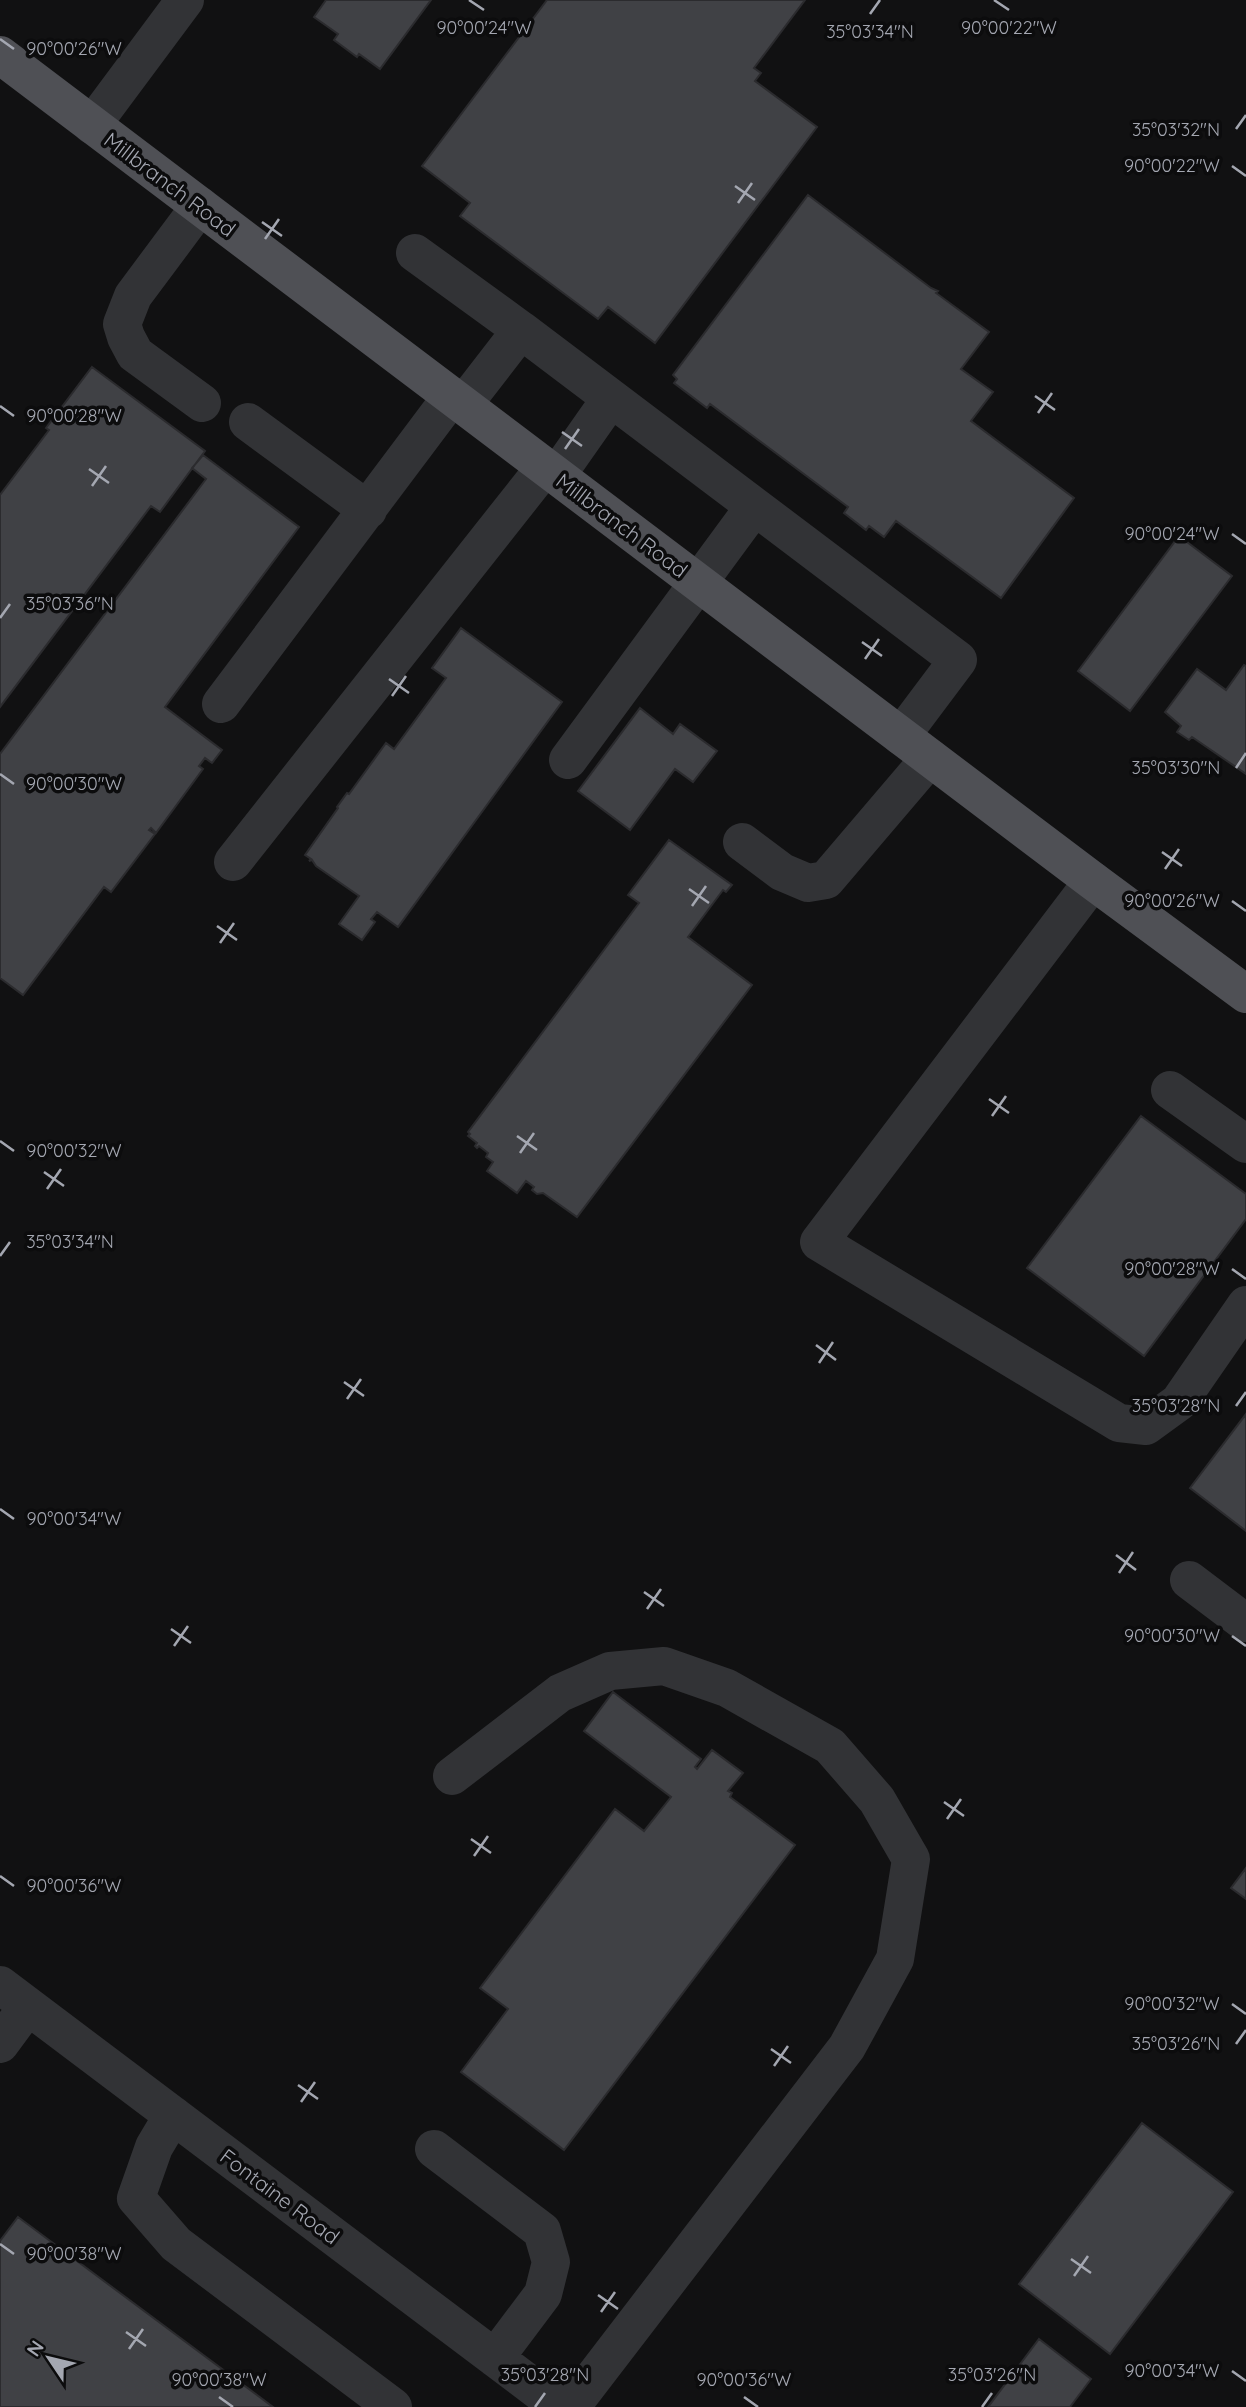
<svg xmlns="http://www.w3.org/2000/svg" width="1246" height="2407" font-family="Quicksand,sans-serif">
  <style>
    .building { fill: #404145; stroke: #2b2b2e; stroke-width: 2 }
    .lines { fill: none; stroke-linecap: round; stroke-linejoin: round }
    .minor { stroke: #323336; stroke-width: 38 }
    .major { stroke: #4f5055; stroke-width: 38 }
    .ticks { fill: none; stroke: #a4a7b1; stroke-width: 2.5 }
    .labels { text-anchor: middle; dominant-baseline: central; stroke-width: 7; stroke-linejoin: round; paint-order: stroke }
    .street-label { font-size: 21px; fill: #a4a7b1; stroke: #0c0c0d }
    .ticks-label { font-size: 18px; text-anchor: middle; fill: #a4a7b1; stroke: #0c0c0d; stroke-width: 7; stroke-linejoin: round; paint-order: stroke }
  </style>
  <rect width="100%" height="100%" fill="#111112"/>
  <path class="building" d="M 326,0 L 431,0 L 380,69 L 359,54 L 357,57 L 334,40 L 338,34 L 314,17 Z
    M 547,0 L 805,0 L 754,68 L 761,73 L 755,81 L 817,127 L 655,343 L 608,307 L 598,319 L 460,216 L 470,203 L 422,166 Z
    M 808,195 L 931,288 L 938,291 L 936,293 L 989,332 L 961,369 L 993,392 L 971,421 L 1074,498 L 1001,598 L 896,521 L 884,537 L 869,526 L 866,530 L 844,513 L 848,507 L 710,404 L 707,408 L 674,383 L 677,379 L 673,375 Z
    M 92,367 L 205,451 L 160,512 L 151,506 L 0,707 L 0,495 L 49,430 L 46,428 Z
    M 203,455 L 299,527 L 165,707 L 222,750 L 212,763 L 205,758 L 199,766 L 203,769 L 156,833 L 151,828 L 149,830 L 155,834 L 111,892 L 104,887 L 23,995 L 0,978 L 0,754 L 206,479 L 192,468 Z
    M 1179,536 L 1232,576 L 1130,711 L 1078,671 Z
    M 461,628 L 562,702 L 398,927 L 377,912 L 371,919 L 375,922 L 362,940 L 339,924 L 359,896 L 316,866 L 312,860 L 309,861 L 311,859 L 305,855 L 338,808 L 337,807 L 347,793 L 349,794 L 386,743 L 394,749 L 446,678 L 432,668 Z
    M 1244,665 L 1246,666 L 1246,774 L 1192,737 L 1189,740 L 1177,732 L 1181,726 L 1165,712 L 1197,669 L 1226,690 Z
    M 640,708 L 673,734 L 680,724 L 717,751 L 693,782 L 675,769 L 630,830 L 578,791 Z
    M 669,840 L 732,885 L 726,892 L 723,890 L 688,937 L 752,985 L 577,1217 L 543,1193 L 537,1194 L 532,1190 L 534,1187 L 526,1181 L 517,1193 L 487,1171 L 493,1162 L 486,1157 L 488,1153 L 479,1146 L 477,1148 L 475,1146 L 477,1143 L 468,1136 L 470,1134 L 468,1132 L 639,903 L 628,895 Z
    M 1141,1116 L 1246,1194 L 1246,1219 L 1144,1356 L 1027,1268 Z
    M 1246,1414 L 1246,1531 L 1190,1488 Z
    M 613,1692 L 701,1759 L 695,1767 L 697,1769 L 712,1750 L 743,1773 L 728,1791 L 732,1793 L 730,1797 L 795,1845 L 564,2150 L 461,2072 L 508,2009 L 480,1988 L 615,1809 L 644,1831 L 671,1797 L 584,1731 Z
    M 1246,1868 L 1246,1899 L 1231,1888 Z
    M 1142,2123 L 1233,2192 L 1110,2354 L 1019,2284 Z
    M 18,2217 L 273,2407 L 0,2407 L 0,2241 Z
    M 1039,2339 L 1091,2379 L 1070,2407 L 988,2407 Z"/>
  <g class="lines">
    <path class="minor" d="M 92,125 L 185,0
      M 200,206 L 133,296 L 122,324 L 126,337 L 135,354 L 202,403
      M 415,253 L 521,330 L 463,405
      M 521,330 L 611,398 L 557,475
      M 611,398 L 958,660 L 901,736
      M 248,422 L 368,510
      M 221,704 L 452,396
      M 568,760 L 754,507
      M 742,842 L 782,872 L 808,883 L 826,880 L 930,758
      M 233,862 L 545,467
      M 1093,881 L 819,1242 L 1119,1423 L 1146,1426 L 1179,1402 L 1246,1305
      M 1170,1090 L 1246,1144
      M 1189,1580 L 1246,1623
      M 452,1776 L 560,1693 L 610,1671 L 664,1666 L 727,1688 L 830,1746 L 877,1800 L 911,1859 L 895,1959 L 847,2047 L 571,2407
      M 0,1985 L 560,2407
      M 0,2044 L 28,2006
      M 173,2115 L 154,2147 L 136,2198 L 176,2244 L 393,2407
      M 434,2149 L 542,2231 L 551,2262 L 543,2294 L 495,2358"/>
    <path class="major" d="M 0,55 L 1093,881 L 1246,994"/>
  </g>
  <path class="ticks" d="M 469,0 L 484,10M 994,0 L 1009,10M 870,14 L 880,0M 0,39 L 14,49M 1236,129 L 1246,115M 1232,166 L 1246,176M 735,186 L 755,200M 738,203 L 752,183M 262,222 L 282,236M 265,239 L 279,219M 1035,396 L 1055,410M 0,406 L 14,416M 1038,413 L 1052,393M 562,432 L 582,446M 565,449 L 579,429M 89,469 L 109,483M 92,486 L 106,466M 1232,534 L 1246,544M 0,618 L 10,604M 862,642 L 882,656M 865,659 L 879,639M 389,679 L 409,693M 392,696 L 406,676M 1236,768 L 1246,753M 0,774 L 14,784M 1162,852 L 1182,866M 1165,869 L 1179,849M 689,889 L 709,903M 1232,901 L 1246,911M 692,906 L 706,886M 217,926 L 237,940M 220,943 L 234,923M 989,1099 L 1009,1113M 992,1116 L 1006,1096M 517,1136 L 537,1150M 0,1141 L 14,1151M 520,1153 L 534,1133M 44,1172 L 64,1186M 47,1189 L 61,1169M 0,1256 L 10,1242M 1232,1269 L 1246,1279M 816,1345 L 836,1360M 819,1363 L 833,1342M 344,1382 L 364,1396M 347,1399 L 361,1379M 1236,1406 L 1246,1392M 0,1509 L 14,1519M 1116,1555 L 1136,1570M 1119,1573 L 1133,1552M 644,1592 L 664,1606M 647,1609 L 661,1589M 171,1629 L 191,1643M 1232,1636 L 1246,1646M 174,1646 L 188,1626M 944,1802 L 964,1816M 947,1819 L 961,1799M 471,1839 L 491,1853M 474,1856 L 488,1836M 0,1876 L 14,1886M 1232,2004 L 1246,2014M 1236,2044 L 1246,2030M 771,2049 L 791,2063M 774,2066 L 788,2046M 298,2085 L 318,2099M 301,2102 L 315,2082M 0,2244 L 14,2254M 1071,2259 L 1091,2273M 1074,2276 L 1088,2256M 598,2295 L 618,2309M 601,2312 L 615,2292M 126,2332 L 146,2346M 129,2349 L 143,2329M 1232,2371 L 1246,2381M 219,2397 L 233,2407M 744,2397 L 758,2407M 535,2407 L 545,2393M 982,2407 L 992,2393"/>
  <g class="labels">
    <g class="street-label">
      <text transform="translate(170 184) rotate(37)">Millbranch Road</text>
      <text transform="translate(622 525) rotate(37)">Millbranch Road</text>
      <text transform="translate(280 2196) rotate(37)">Fontaine Road</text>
    </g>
  </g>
  <g class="ticks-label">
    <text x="484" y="34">90°00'24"W</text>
    <text x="1009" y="34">90°00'22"W</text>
    <text x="870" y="38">35°03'34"N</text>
    <text x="74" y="55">90°00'26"W</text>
    <text x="1176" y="136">35°03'32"N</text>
    <text x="1172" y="172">90°00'22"W</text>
    <text x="74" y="422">90°00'28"W</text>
    <text x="1172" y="540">90°00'24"W</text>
    <text x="70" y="610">35°03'36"N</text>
    <text x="1176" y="774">35°03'30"N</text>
    <text x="74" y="790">90°00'30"W</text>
    <text x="1172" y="907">90°00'26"W</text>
    <text x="74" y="1157">90°00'32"W</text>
    <text x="70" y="1248">35°03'34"N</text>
    <text x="1172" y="1275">90°00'28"W</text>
    <text x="1176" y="1412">35°03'28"N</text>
    <text x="74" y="1525">90°00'34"W</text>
    <text x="1172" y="1642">90°00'30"W</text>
    <text x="74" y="1892">90°00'36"W</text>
    <text x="1172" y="2010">90°00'32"W</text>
    <text x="1176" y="2050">35°03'26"N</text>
    <text x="74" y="2260">90°00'38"W</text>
    <text x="1172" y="2377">90°00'34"W</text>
    <text x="545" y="2381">35°03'28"N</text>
    <text x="992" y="2381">35°03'26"N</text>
    <text x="219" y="2386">90°00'38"W</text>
    <text x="744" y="2386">90°00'36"W</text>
  </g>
  <g transform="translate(49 2358) rotate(305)" stroke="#0c0c0d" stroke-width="5" paint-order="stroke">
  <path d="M0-5L12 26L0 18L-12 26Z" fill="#a4a7b1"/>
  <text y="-10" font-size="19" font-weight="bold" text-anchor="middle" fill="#a4a7b1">N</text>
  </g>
</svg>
